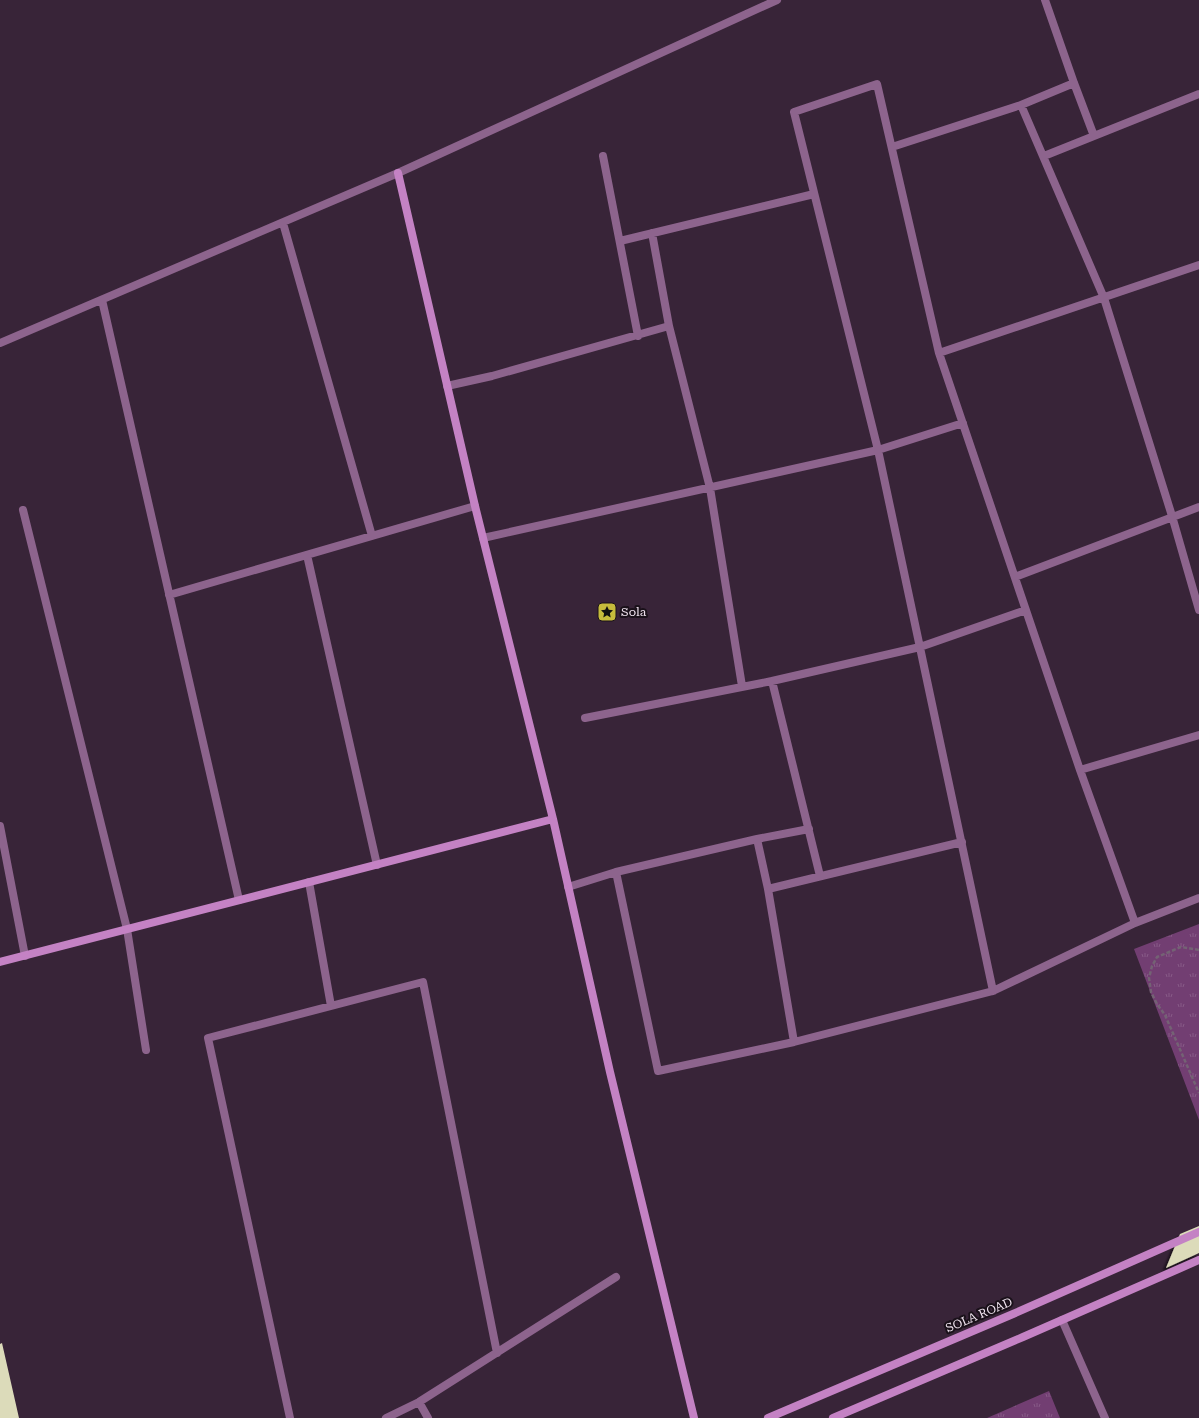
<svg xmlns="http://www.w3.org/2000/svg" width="1199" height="1418" font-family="'Roboto Serif',serif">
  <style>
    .grass { fill: url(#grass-tufts) }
    .building { fill: #dcdbba; filter: url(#shadow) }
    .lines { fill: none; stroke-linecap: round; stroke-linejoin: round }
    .path { stroke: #746274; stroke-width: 2.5; stroke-dasharray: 4 2; stroke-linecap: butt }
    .street { stroke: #8d648d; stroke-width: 8 }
    .secondary { stroke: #c482c4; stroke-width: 8 }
    .labels { text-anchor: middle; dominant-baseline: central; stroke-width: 4; stroke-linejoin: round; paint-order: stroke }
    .poi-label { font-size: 12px; fill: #f4e7f3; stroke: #1a111a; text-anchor: start }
    .street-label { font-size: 12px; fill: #f4e7f3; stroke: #1a111a }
  </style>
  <defs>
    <pattern id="grass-tufts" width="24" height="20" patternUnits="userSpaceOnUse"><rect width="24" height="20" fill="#723e72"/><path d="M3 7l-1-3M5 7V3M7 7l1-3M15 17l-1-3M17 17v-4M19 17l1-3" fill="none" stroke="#875a87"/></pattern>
    <filter id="shadow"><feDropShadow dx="-3.5" dy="3.5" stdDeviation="1" flood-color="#0009"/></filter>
  </defs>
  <rect width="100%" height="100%" fill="#382438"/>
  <path class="grass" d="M 1199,924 L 1199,1120 L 1134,949 Z
    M 1049,1391 L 1060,1418 L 987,1418 Z"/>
  <path class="building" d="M 1199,1226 L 1199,1253 L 1166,1268 L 1180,1234 Z
    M 2,1343 L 19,1418 L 0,1418 L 0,1344 Z"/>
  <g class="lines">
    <path class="path" d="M 1199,950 L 1181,947 L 1157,957 L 1152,966 L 1149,978 L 1151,992 L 1157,1004 L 1165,1015 L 1199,1093"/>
    <path class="street" d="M 1045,0 L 1074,83 L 1094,136
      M 877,84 L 939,353 L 1080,770 L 1135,923 L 993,991 L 878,450 L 794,112 Z
      M 1021,105 L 1104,298 L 1172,516 L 1199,610
      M 892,147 L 1021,105 L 1074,83
      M 603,156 L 638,336
      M 1044,156 L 1199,94
      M 283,223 L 372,536
      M 652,233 L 669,326 L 710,488 L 742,686
      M 620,241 L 814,194
      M 102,300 L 239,900
      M 0,343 L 398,173 L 777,0
      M 939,353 L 1199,265
      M 447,386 L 492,376 L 669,326
      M 23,510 L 127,929 L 146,1050
      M 483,538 L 878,450 L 963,423
      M 307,555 L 377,865
      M 1015,577 L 1199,507
      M 169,595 L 475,506
      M 772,681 L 820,876
      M 585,718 L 772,681 L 920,647 L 1026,610
      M 1080,770 L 1199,735
      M 0,826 L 25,956
      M 757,839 L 768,889 L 794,1042 L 658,1071 L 616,872 Z
      M 757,839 L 809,829
      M 309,882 L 331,1006
      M 568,887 L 616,872
      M 768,889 L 962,842
      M 1135,923 L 1199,898
      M 794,1042 L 993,991
      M 1062,1320 L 1105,1418
      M 419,1402 L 428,1418
      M 290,1418 L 208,1038 L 423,982 L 497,1353
      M 386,1418 L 419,1402 L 616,1277"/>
    <path class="secondary" d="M 398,173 L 475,506 L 553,819 L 610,1072 L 694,1418
      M 0,962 L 553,819
      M 768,1418 L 1013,1314 L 1199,1232
      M 833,1418 L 1023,1337 L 1199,1260"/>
  </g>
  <defs>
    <symbol id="sight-square" viewBox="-11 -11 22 22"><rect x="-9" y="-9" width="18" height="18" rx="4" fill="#c6bc3c" stroke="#1a111a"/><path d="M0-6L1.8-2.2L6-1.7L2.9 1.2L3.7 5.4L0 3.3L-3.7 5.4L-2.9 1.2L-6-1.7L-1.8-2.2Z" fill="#111"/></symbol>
  </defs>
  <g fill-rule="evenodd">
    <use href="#sight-square" x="596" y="601" width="22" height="22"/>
  </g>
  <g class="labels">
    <g class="poi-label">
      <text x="621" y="612">Sola</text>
    </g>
    <g class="street-label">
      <text transform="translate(979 1315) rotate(-23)">SOLA ROAD</text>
    </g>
  </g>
</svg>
